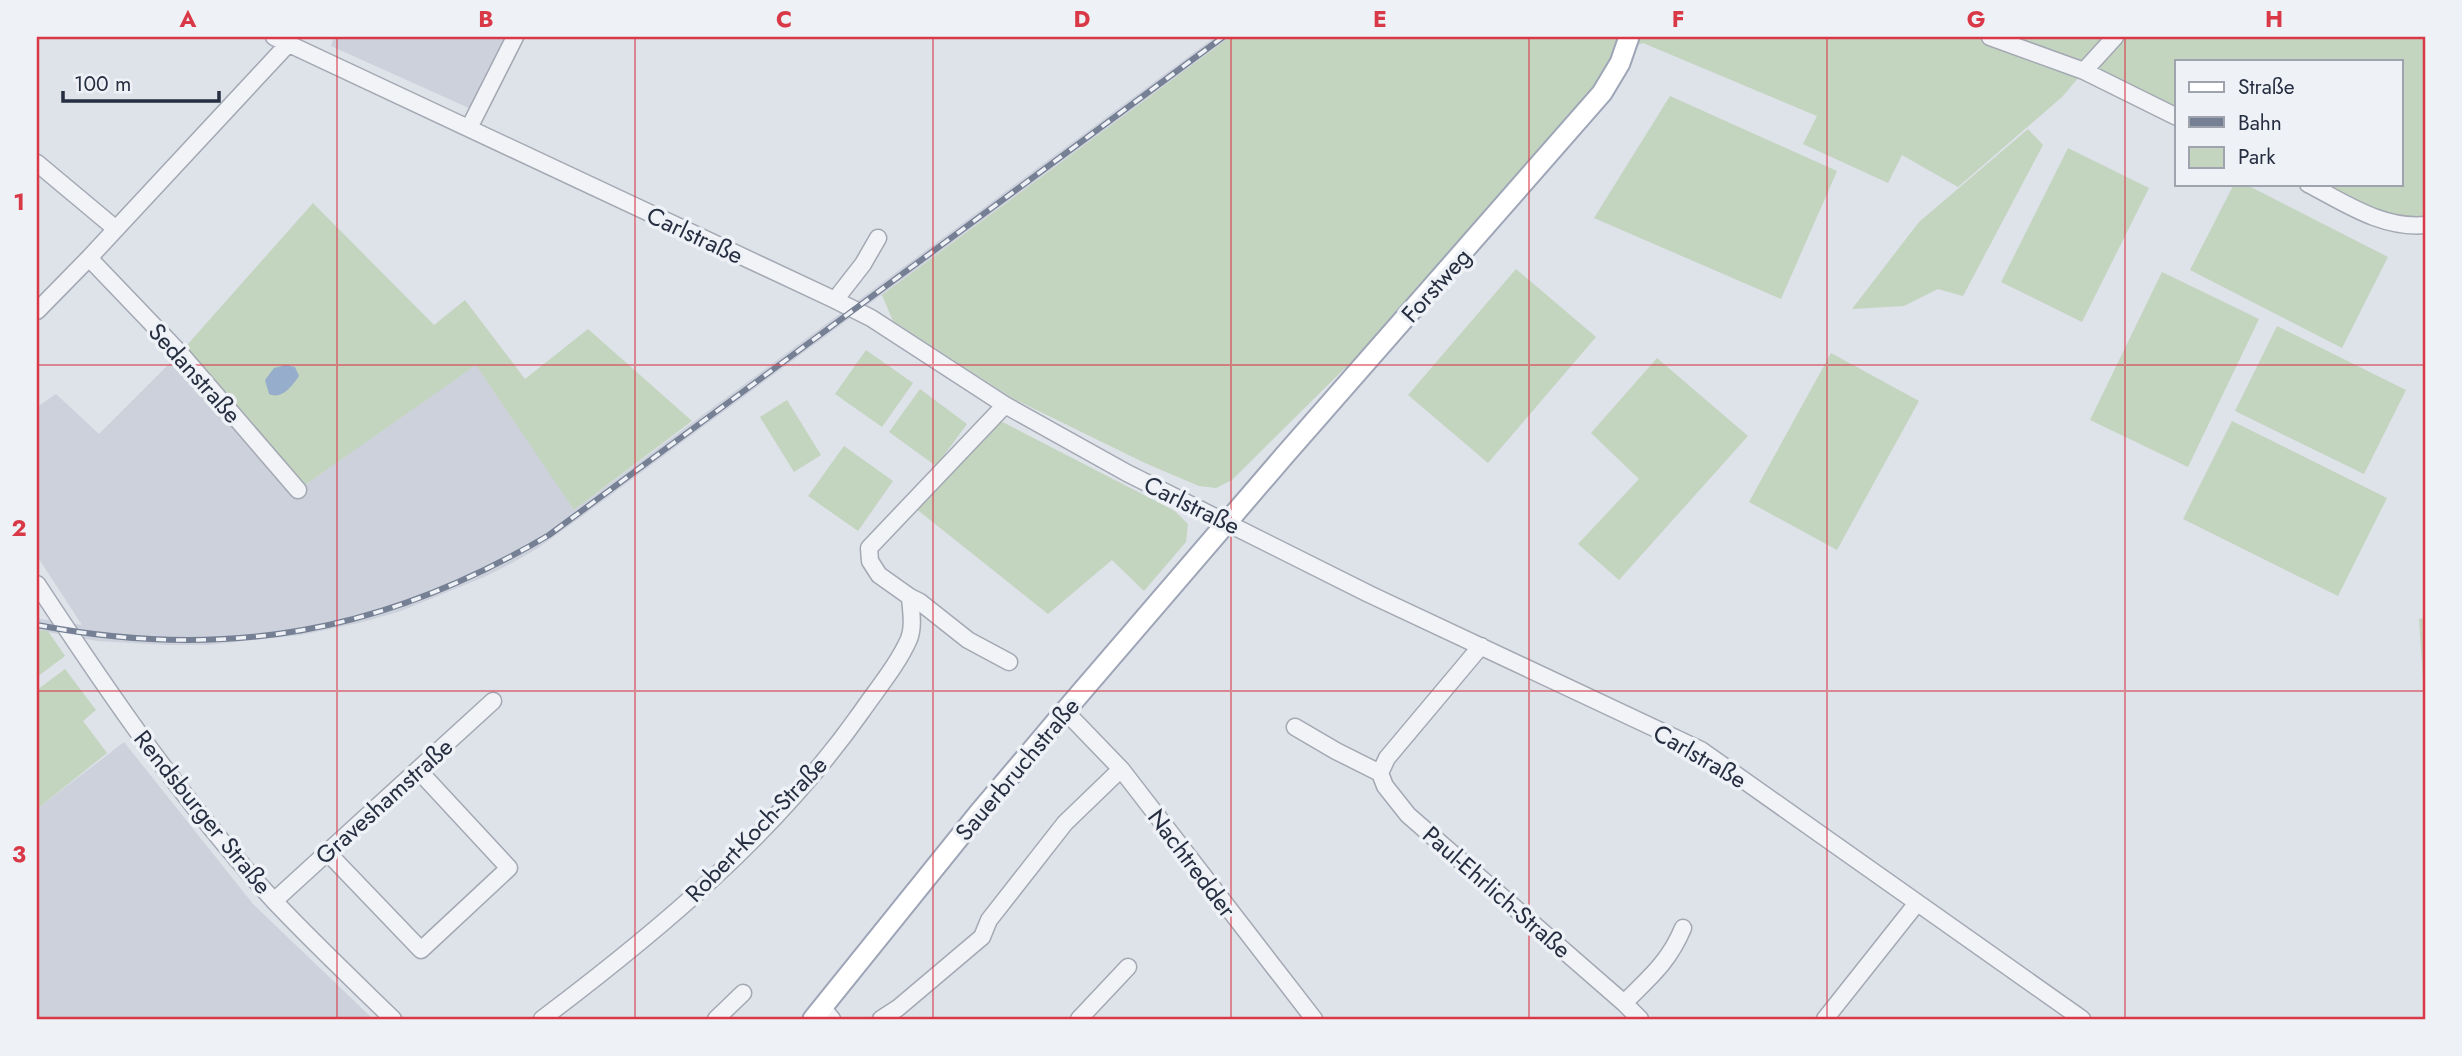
<svg xmlns="http://www.w3.org/2000/svg" width="2462" height="1056" font-family="Jost,sans-serif">
  <style>
    .built { fill: #ccd1db }
    .green { fill: #c3d4bf }
    .water { fill: #96adcc }
    .lines { fill: none; stroke-linecap: round; stroke-linejoin: round }
    .minor-casing { stroke: #a3a8b3; stroke-width: 19 }
    .major-casing { stroke: #9da5b6; stroke-width: 23 }
    .minor { stroke: #f1f3f7; stroke-width: 16 }
    .major { stroke: #fff; stroke-width: 19 }
    .rail-casing { stroke: #768094; stroke-width: 6 }
    .rail { stroke: #eef1f6; stroke-width: 3.5; stroke-dasharray: 10; stroke-linecap: butt }
    .grid { fill: none; stroke: #d93847; stroke-width: 2; stroke-opacity: 0.55 }
    .labels { text-anchor: middle; dominant-baseline: central; stroke-width: 7; stroke-linejoin: round; paint-order: stroke }
    .street-label { font-size: 24px; fill: #262e41; stroke: #eef1f6 }
    .neatline { fill: none; stroke: #d93847; stroke-width: 2.5 }
    .grid-label { font-size: 23px; text-anchor: middle; font-weight: bold; fill: #d93847 }
  </style>
  <rect width="100%" height="100%" fill="#dee2e9"/>
  <path class="built" d="M 334,37 L 508,37 L 471,109 L 331,46 Z
    M 1215,37 L 1230,37 L 577,520 L 538,548 L 512,563 L 484,577 L 401,611 L 363,622 L 301,635 L 208,645 L 167,645 L 97,641 L 37,630 L 37,615 L 40,619 L 82,625 L 37,556 L 37,407 L 56,394 L 99,434 L 180,353 L 298,490 L 477,364 L 574,510 Z
    M 124,742 L 253,904 L 373,1019 L 37,1019 L 37,809 Z"/>
  <path class="green" d="M 1230,37 L 2425,37 L 2425,225 L 2414,226 L 2308,184 L 2401,184 L 2401,61 L 2177,61 L 2177,117 L 2084,71 L 2062,97 L 1958,187 L 1902,155 L 1888,183 L 1803,144 L 1817,116 L 1643,43 L 1614,53 L 1588,98 L 1360,358 L 1344,369 L 1232,480 L 1216,488 L 1199,486 L 1145,463 L 1012,398 L 893,321 L 882,295 Z
    M 1670,96 L 1837,171 L 1781,299 L 1594,218 Z
    M 2028,129 L 2043,145 L 1963,296 L 1938,289 L 1904,306 L 1852,309 L 1919,222 Z
    M 2068,148 L 2149,188 L 2082,322 L 2001,282 Z
    M 2234,184 L 2245,184 L 2388,257 L 2342,348 L 2190,270 Z
    M 313,203 L 434,325 L 465,300 L 525,379 L 588,329 L 692,421 L 574,510 L 476,365 L 298,490 L 180,353 Z
    M 1516,269 L 1596,337 L 1488,463 L 1408,395 Z
    M 2162,272 L 2259,319 L 2188,467 L 2090,420 Z
    M 2277,326 L 2406,390 L 2364,474 L 2235,411 Z
    M 866,350 L 913,383 L 882,427 L 835,394 Z
    M 1831,353 L 1919,401 L 1837,550 L 1749,502 Z
    M 1657,358 L 1748,436 L 1619,580 L 1578,544 L 1639,479 L 1591,433 Z
    M 920,389 L 967,424 L 936,466 L 889,432 Z
    M 787,400 L 821,455 L 794,472 L 760,417 Z
    M 993,417 L 1175,511 L 1188,524 L 1186,542 L 1144,591 L 1112,560 L 1048,614 L 910,504 Z
    M 2232,421 L 2387,498 L 2338,596 L 2183,519 Z
    M 844,446 L 893,481 L 858,531 L 808,496 Z
    M 2425,618 L 2425,709 L 2419,619 Z
    M 37,630 L 48,631 L 65,656 L 37,677 Z
    M 65,669 L 96,710 L 83,721 L 107,753 L 37,809 L 37,690 Z"/>
  <path class="water" d="M 286,365 L 295,367 L 299,376 C 292,386 282,400 269,394 L 265,380 L 274,368 Z"/>
  <g class="lines">
    <defs>
      <path id="minor" d="M 274,37 L 835,300 L 871,318 L 1005,405 L 1127,473 L 1369,594 L 1701,750 L 2082,1019
        M 1990,37 L 2084,71 L 2177,117
        M 2084,71 L 2115,37
        M 469,128 L 515,37
        M 37,163 L 116,229
        M 2308,184 C 2345,203 2382,229 2425,225
        M 89,258 L 180,353 L 298,490
        M 835,300 L 863,264 L 878,238
        M 37,311 L 89,258 L 289,43
        M 1005,405 L 869,548 L 870,561 L 879,575 L 910,597 L 920,602 L 968,640 L 1009,662
        M 37,584 C 110,695 186,806 276,903 C 314,943 354,981 393,1019
        M 1481,646 L 1387,758 L 1380,773 L 1385,786 L 1408,815 L 1624,1003 L 1640,1019
        M 1065,711 L 1121,769 L 1314,1019
        M 1295,727 L 1336,751 L 1380,773
        M 327,852 L 421,950 L 509,868 L 419,771
        M 274,901 L 493,701
        M 1624,1003 C 1649,978 1669,962 1683,928
        M 822,1007 L 832,1019
        M 542,1019 C 660,930 776,833 862,711 C 878,688 898,664 909,639 C 914,626 911,611 910,597
        M 716,1019 L 743,993
        M 881,1019 L 898,1008 L 982,937 L 989,920 L 1065,823 L 1121,769
        M 1079,1019 L 1128,967
        M 1825,1019 L 1917,903"/>
      <path id="major" d="M 813,1019 L 978,814 L 1065,711 L 1284,456 L 1602,93 L 1620,63 L 1629,37"/>
    </defs>
    <use href="#minor" class="minor-casing"/>
    <use href="#major" class="major-casing"/>
    <use href="#minor" class="minor"/>
    <use href="#major" class="major"/>
    <defs>
      <path id="rail" d="M 37,625 C 226,661 383,633 549,535 L 1223,37"/>
    </defs>
    <use href="#rail" class="rail-casing"/>
    <use href="#rail" class="rail"/>
  </g>
  <path class="grid" d="M 337,37 L 337,1019M 635,37 L 635,1019M 933,37 L 933,1019M 1231,37 L 1231,1019M 1529,37 L 1529,1019M 1827,37 L 1827,1019M 2125,37 L 2125,1019M 37,365 L 2425,365M 37,691 L 2425,691"/>
  <g class="labels">
    <g class="street-label">
      <text transform="translate(695 235) rotate(25)">Carlstraße</text>
      <text transform="translate(1436 285) rotate(-48)">Forstweg</text>
      <text transform="translate(195 373) rotate(48)">Sedanstraße</text>
      <text transform="translate(1192 505) rotate(26)">Carlstraße</text>
      <text transform="translate(1700 756) rotate(30)">Carlstraße</text>
      <text transform="translate(1017 769) rotate(-50)">Sauerbruchstraße</text>
      <text transform="translate(384 801) rotate(-42)">Graveshamstraße</text>
      <text transform="translate(203 812) rotate(51)">Rendsburger Straße</text>
      <text transform="translate(756 829) rotate(-46)">Robert-Koch-Straße</text>
      <text transform="translate(1192 863) rotate(53)">Nachtredder</text>
      <text transform="translate(1497 892) rotate(41)">Paul-Ehrlich-Straße</text>
    </g>
  </g>
  <rect width="2462" height="1056" fill="none" stroke="#eef1f6" stroke-width="77"/>
  <rect x="2175" y="60" width="228" height="126" fill="#eef1f6" stroke="#9ea3ae" stroke-width="2"/>
  <rect x="2189" y="82" width="35" height="10" fill="#ffffff" stroke="#9ea3ae" stroke-width="2"/>
  <text x="2238" y="94" font-size="21" fill="#262e41">Straße</text>
  <rect x="2189" y="117" width="35" height="10" fill="#768094" stroke="#9ea3ae" stroke-width="2"/>
  <text x="2238" y="130" font-size="21" fill="#262e41">Bahn</text>
  <rect x="2189" y="147" width="35" height="21" fill="#c3d4bf" stroke="#9ea3ae" stroke-width="2"/>
  <text x="2238" y="164" font-size="21" fill="#262e41">Park</text>
  <path d="M63 91v10h156v-10" fill="none" stroke="#262e41" stroke-width="3.5"/>
  <text x="74" y="91" font-size="21" fill="#262e41" stroke="#eef1f6" stroke-width="5" paint-order="stroke">100 m</text>
  <rect x="38" y="38" width="2386" height="980" class="neatline"/>
  <g class="grid-label">
    <text x="188" y="27">A</text>
    <text x="486" y="27">B</text>
    <text x="784" y="27">C</text>
    <text x="1082" y="27">D</text>
    <text x="1380" y="27">E</text>
    <text x="1678" y="27">F</text>
    <text x="1976" y="27">G</text>
    <text x="2274" y="27">H</text>
    <text x="19" y="210">1</text>
    <text x="19" y="536">2</text>
    <text x="19" y="862">3</text>
  </g>
</svg>
